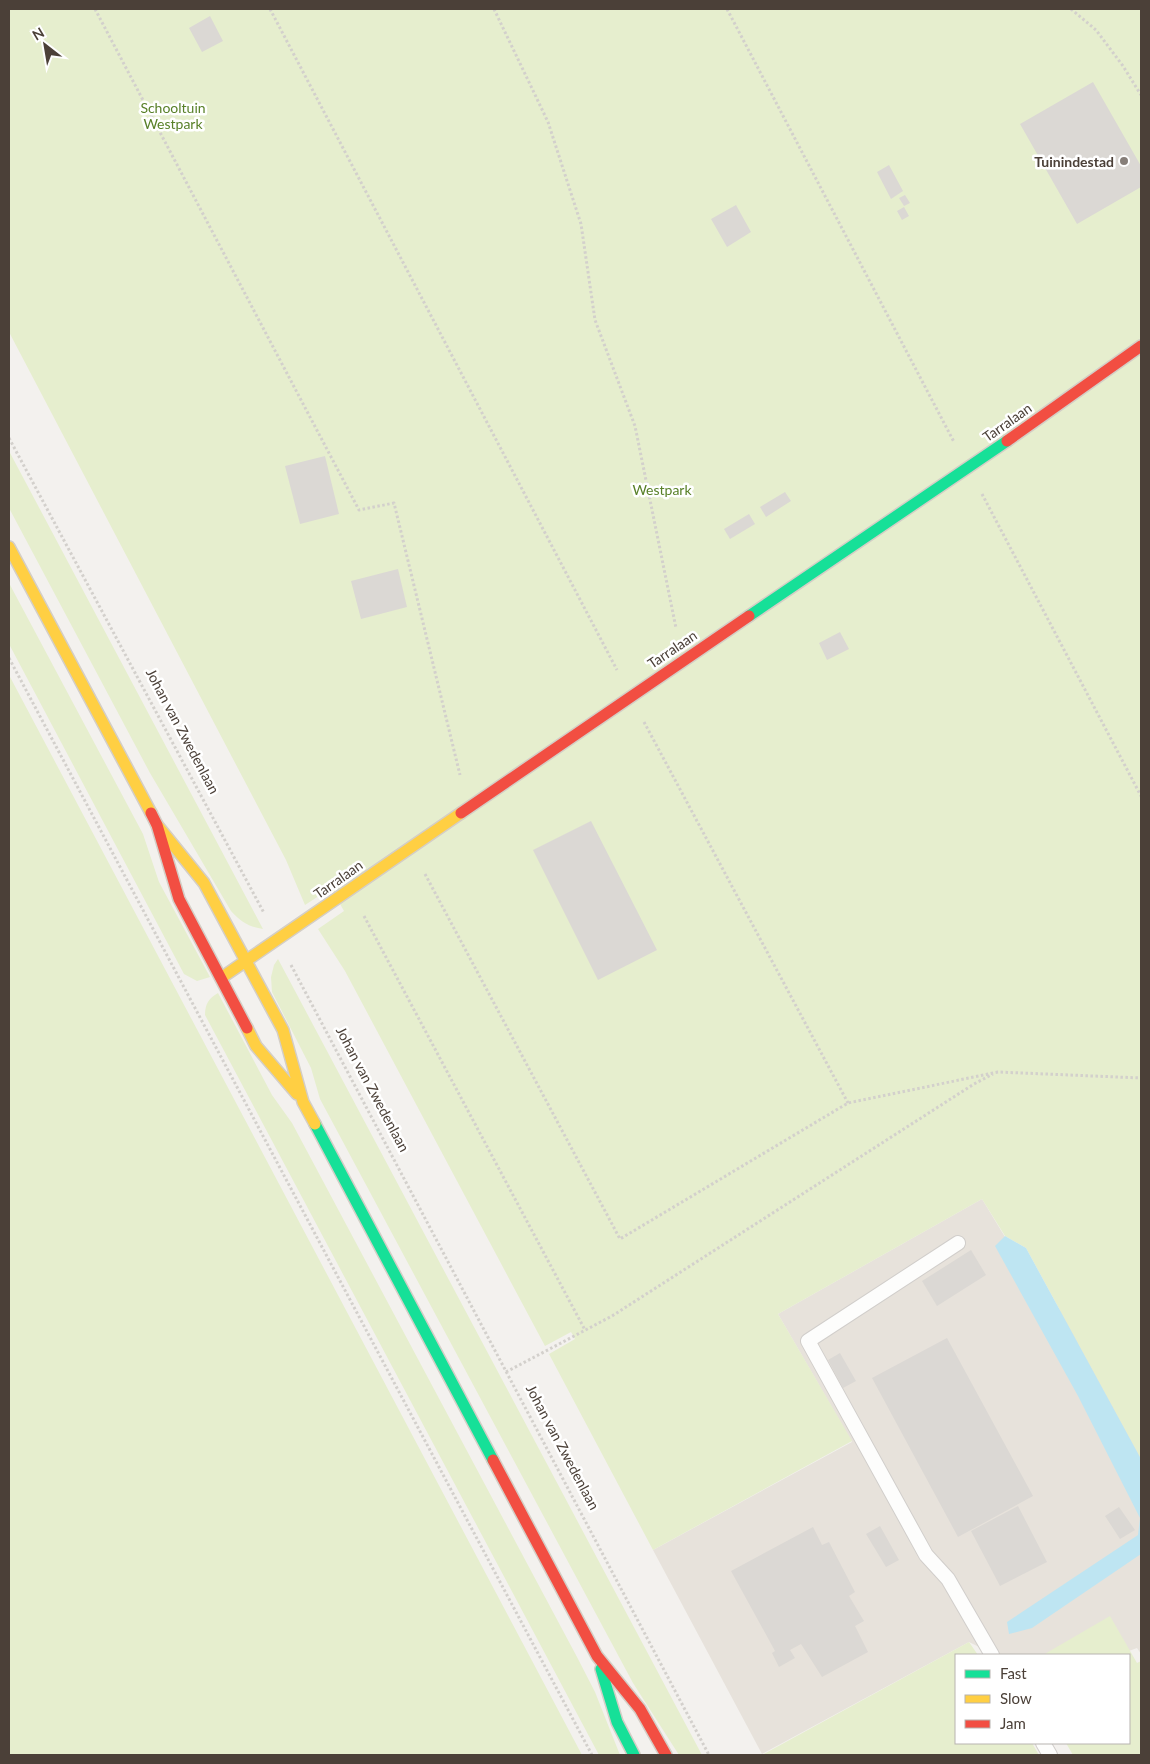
<svg xmlns="http://www.w3.org/2000/svg" width="1150" height="1764" font-family="Lato,sans-serif">
  <style>
    .residential { fill: #e7e2db }
    .green { fill: #e6eece }
    .water { fill: #bee5f2 }
    .building { fill: #dbd8d4 }
    .lines { fill: none; stroke-linecap: round; stroke-linejoin: round }
    .lane-casing { stroke: #d1cecb; stroke-width: 16 }
    .fast-casing { stroke: #d4cec6; stroke-width: 14 }
    .slow-casing { stroke: #d4cec6; stroke-width: 14 }
    .jam-casing { stroke: #d4cec6; stroke-width: 14 }
    .path { stroke: #d3d0cc; stroke-width: 3; stroke-dasharray: 2.5 2.5; stroke-linecap: butt }
    .lane { stroke: #fdfdfc; stroke-width: 14 }
    .fast { stroke: #16e098; stroke-width: 11 }
    .slow { stroke: #ffcf43; stroke-width: 11 }
    .jam { stroke: #f24e42; stroke-width: 11 }
    .poi-dot { fill: #867e78; stroke: #fff; stroke-width: 2 }
    .labels { text-anchor: middle; dominant-baseline: central; stroke-width: 5; stroke-linejoin: round; paint-order: stroke }
    .park-label { font-size: 14px; fill: #588028; stroke: #fff }
    .poi-label { font-size: 14px; font-weight: bold; fill: #4b4038; stroke: #fff; text-anchor: end }
    .street-label { font-size: 14px; fill: #4b4038; stroke: #fff }
  </style>
  <rect width="100%" height="100%" fill="#f3f1ee"/>
  <path class="residential" d="M 982,1199 L 1005,1237 L 1141,1417 L 1141,1654 L 1137,1648 L 1118,1655 L 995,1655 L 969,1642 L 762,1754 L 653,1550 L 852,1442 L 778,1314 Z"/>
  <path class="green" d="M 9,9 L 1141,9 L 1141,1459 L 1026,1248 L 1005,1236 L 982,1199 L 778,1314 L 852,1441 L 653,1550 L 549,1354 L 575,1339 L 571,1332 L 545,1346 L 345,971 L 318,929 L 344,911 L 331,888 L 305,905 L 286,860 L 9,332 Z
    M 9,451 L 263,929 C 249,927 241,922 231,911 L 150,773 L 9,508 Z
    M 9,583 L 143,834 L 159,882 L 210,977 L 197,981 L 184,974 L 9,644 Z
    M 9,675 L 582,1755 L 9,1755 Z
    M 278,959 L 702,1755 L 679,1755 L 633,1683 L 320,1099 L 311,1068 L 272,992 L 271,977 L 274,965 Z
    M 218,993 L 272,1095 L 292,1123 L 577,1657 L 595,1692 L 620,1755 L 599,1755 L 205,1015 C 205,1004 209,998 218,993 Z
    M 1110,1616 L 1137,1663 L 1141,1661 L 1141,1755 L 1073,1755 L 1066,1743 L 1129,1743 L 1129,1655 L 1043,1655 Z
    M 969,1642 L 978,1655 L 956,1655 L 956,1743 L 1032,1743 L 1039,1755 L 762,1755 Z"/>
  <path class="water" d="M 1005,1236 L 1026,1248 L 1141,1459 L 1141,1554 L 1032,1628 L 1009,1634 L 1007,1622 L 1138,1535 L 1140,1518 L 1078,1396 L 995,1246 Z"/>
  <path class="building" d="M 210,16 L 223,41 L 202,52 L 189,28 Z
    M 1093,82 L 1141,166 L 1141,187 L 1077,224 L 1020,124 Z
    M 889,165 L 903,191 L 891,199 L 877,172 Z
    M 905,195 L 910,203 L 904,206 L 899,198 Z
    M 736,205 L 751,232 L 727,247 L 711,219 Z
    M 904,207 L 909,216 L 902,220 L 897,211 Z
    M 325,456 L 339,514 L 300,524 L 285,466 Z
    M 785,492 L 791,501 L 766,517 L 760,507 Z
    M 749,514 L 755,524 L 730,539 L 724,529 Z
    M 398,569 L 407,607 L 361,619 L 351,581 Z
    M 840,632 L 849,649 L 827,660 L 819,643 Z
    M 591,821 L 657,950 L 598,980 L 533,850 Z
    M 971,1250 L 986,1275 L 937,1306 L 922,1281 Z
    M 947,1338 L 1033,1496 L 958,1537 L 872,1378 Z
    M 840,1353 L 856,1381 L 843,1388 L 828,1360 Z
    M 1018,1506 L 1047,1562 L 1000,1586 L 971,1531 Z
    M 1119,1507 L 1135,1530 L 1120,1539 L 1105,1516 Z
    M 880,1526 L 899,1560 L 886,1567 L 866,1534 Z
    M 813,1527 L 822,1545 L 829,1542 L 855,1592 L 849,1596 L 864,1621 L 855,1626 L 868,1652 L 822,1677 L 801,1644 L 790,1650 L 795,1658 L 779,1667 L 772,1653 L 775,1651 L 731,1571 Z"/>
  <g class="lines">
    <defs>
      <path id="lane" d="M 958,1243 L 808,1341 L 926,1555 L 948,1579 L 992,1655
        M 1043,1743 L 1050,1755"/>
      <path id="fast" d="M 749,616 L 1007,441
        M 315,1124 L 493,1460
        M 601,1669 L 617,1722 L 634,1755"/>
      <path id="slow" d="M 9,547 L 151,813
        M 157,825 L 204,883 L 283,1030 L 303,1102 L 315,1124
        M 221,978 L 461,813
        M 247,1028 L 256,1046 L 297,1094"/>
      <path id="jam" d="M 1007,441 L 1141,346
        M 151,813 L 157,825 L 179,899 L 247,1028
        M 461,813 L 749,616
        M 493,1460 L 597,1656 L 640,1709 L 666,1755"/>
    </defs>
    <use href="#lane" class="lane-casing"/>
    <use href="#fast" class="fast-casing"/>
    <use href="#slow" class="slow-casing"/>
    <use href="#jam" class="jam-casing"/>
    <path class="path" d="M 95,9 L 359,510 L 394,503 L 460,775
      M 270,9 L 617,670
      M 494,9 L 548,122 L 581,224 L 595,320 L 635,426 L 676,628
      M 727,9 L 954,442
      M 1071,9 L 1096,30 L 1123,66 L 1141,95
      M 9,438 L 264,913
      M 982,494 L 1141,796
      M 9,658 L 592,1755
      M 644,722 L 848,1103
      M 425,874 L 620,1239 L 848,1103 L 998,1072 L 1141,1078
      M 364,916 L 585,1330
      M 291,965 L 709,1755
      M 506,1372 L 612,1316 L 974,1084 L 993,1074"/>
    <use href="#lane" class="lane"/>
    <use href="#fast" class="fast"/>
    <use href="#slow" class="slow"/>
    <use href="#jam" class="jam"/>
  </g>
  <circle class="poi-dot" cx="1124" cy="161" r="5"/>
  <g class="labels">
    <g class="park-label">
      <text x="173" y="107">Schooltuin<tspan x="173" dy="16">Westpark</tspan></text>
      <text x="662" y="489">Westpark</text>
    </g>
    <g class="poi-label">
      <text x="1114" y="161">Tuinindestad</text>
    </g>
    <g class="street-label">
      <text transform="translate(1007 422) rotate(-35)">Tarralaan</text>
      <text transform="translate(672 649) rotate(-34)">Tarralaan</text>
      <text transform="translate(183 731) rotate(62)">Johan van Zwedenlaan</text>
      <text transform="translate(338 879) rotate(-35)">Tarralaan</text>
      <text transform="translate(373 1089) rotate(62)">Johan van Zwedenlaan</text>
      <text transform="translate(563 1447) rotate(62)">Johan van Zwedenlaan</text>
    </g>
  </g>
  <rect width="1150" height="1764" fill="none" stroke="#4b4038" stroke-width="20"/>
  <rect x="955" y="1654" width="175" height="90" fill="#ffffff" stroke="#b7b3af"/>
  <rect x="965" y="1670" width="25" height="8" fill="#16e098" stroke="#b7b3af"/>
  <text x="1000" y="1679" font-size="15" fill="#4b4038">Fast</text>
  <rect x="965" y="1695" width="25" height="8" fill="#ffcf43" stroke="#b7b3af"/>
  <text x="1000" y="1704" font-size="15" fill="#4b4038">Slow</text>
  <rect x="965" y="1720" width="25" height="8" fill="#f24e42" stroke="#b7b3af"/>
  <text x="1000" y="1729" font-size="15" fill="#4b4038">Jam</text>
  <g transform="translate(45 45) rotate(329)" stroke="#ffffff" stroke-width="4" paint-order="stroke">
  <path d="M0-4L9 19L0 12L-9 19Z" fill="#4b4038"/>
  <text y="-8" font-size="14" font-weight="bold" text-anchor="middle" fill="#4b4038">N</text>
  </g>
</svg>
